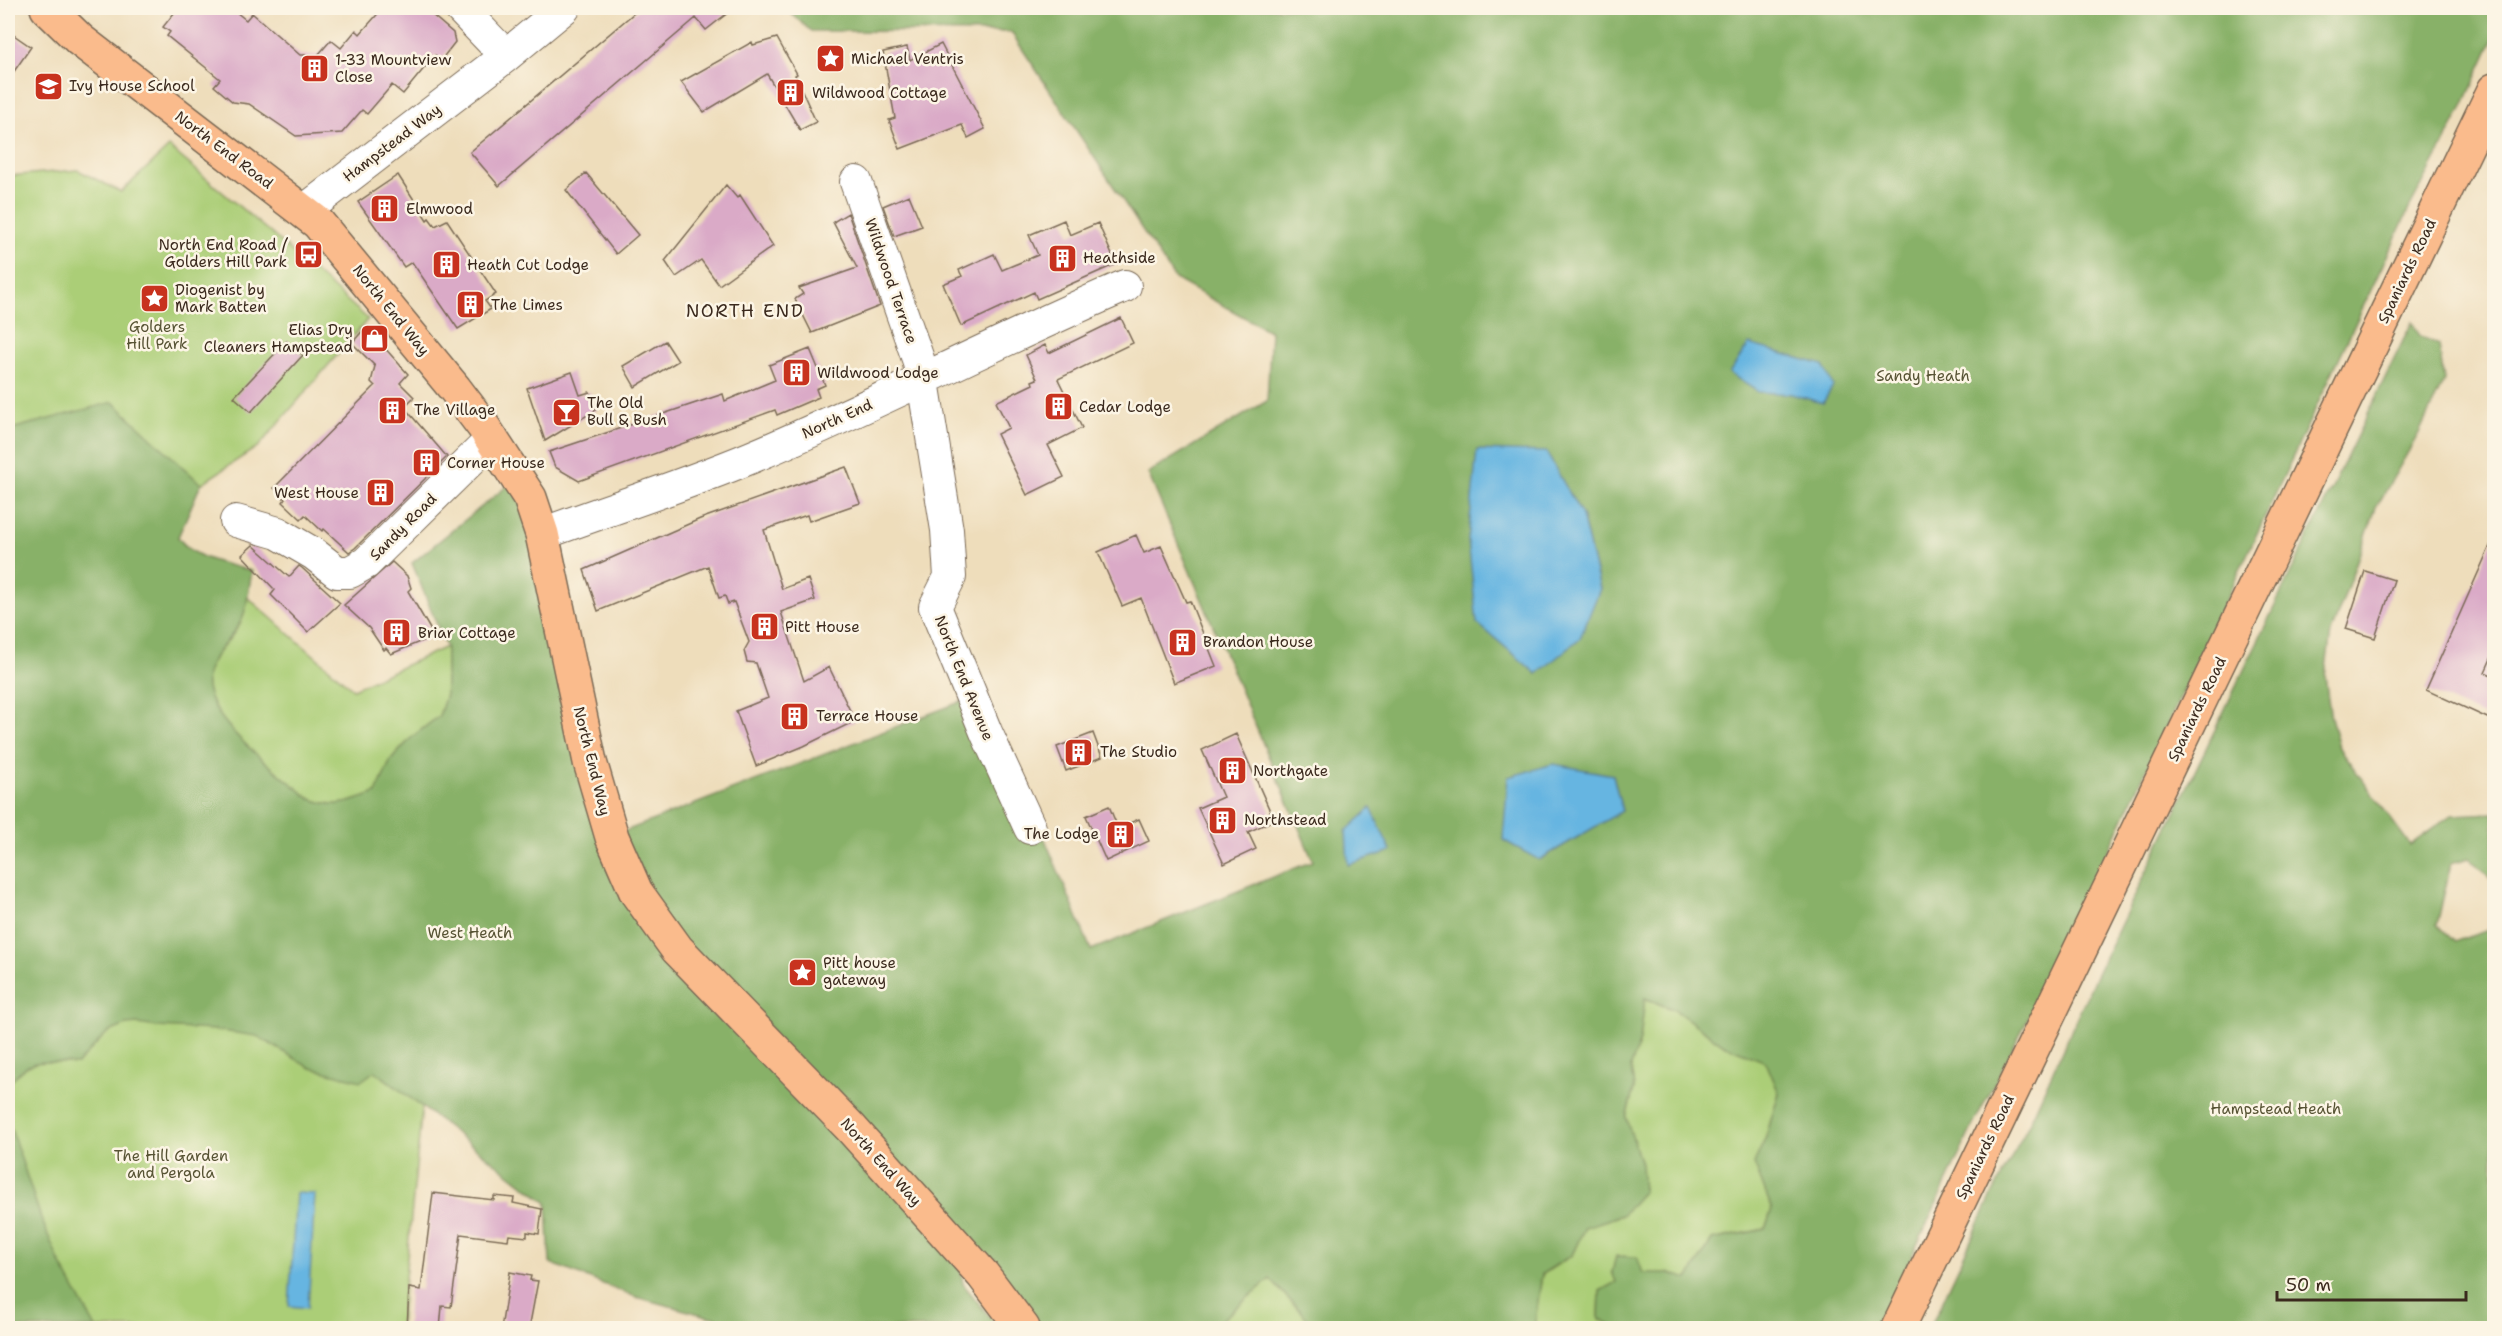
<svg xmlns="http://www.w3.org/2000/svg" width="2502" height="1336" font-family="'Shantell Sans',sans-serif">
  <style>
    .green { fill: #abce77; stroke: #737c4a; stroke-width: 1.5 }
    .forest { fill: #88b168; stroke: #626e43; stroke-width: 1.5; fill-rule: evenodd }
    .water { fill: #66b5e1; stroke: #507080; stroke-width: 1.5 }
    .building { fill: #daaac7 }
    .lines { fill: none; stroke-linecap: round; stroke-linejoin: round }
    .minor-casing { stroke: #7a6955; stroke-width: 34 }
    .major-casing { stroke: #7a6955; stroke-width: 36 }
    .minor { stroke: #fff; stroke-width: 32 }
    .major { stroke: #fabb8c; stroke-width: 33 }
    .labels { text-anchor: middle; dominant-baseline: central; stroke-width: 5; stroke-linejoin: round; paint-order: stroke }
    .poi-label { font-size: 15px; fill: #3b2a1e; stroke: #fcf5e5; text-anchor: start }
    .street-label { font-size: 15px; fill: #3b2a1e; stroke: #fcf5e5 }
    .park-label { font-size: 15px; fill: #575334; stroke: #fcf5e5 }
    .quarter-label { font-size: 18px; letter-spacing: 1.5px; fill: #3b2a1e; stroke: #fcf5e5 }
  </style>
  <rect width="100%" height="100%" fill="#fcf5e5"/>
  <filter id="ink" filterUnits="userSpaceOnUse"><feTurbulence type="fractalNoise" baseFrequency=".0167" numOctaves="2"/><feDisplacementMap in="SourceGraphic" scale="12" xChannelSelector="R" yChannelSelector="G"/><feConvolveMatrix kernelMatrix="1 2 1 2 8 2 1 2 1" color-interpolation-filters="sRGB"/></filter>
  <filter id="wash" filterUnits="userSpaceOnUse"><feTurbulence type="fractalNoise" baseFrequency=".008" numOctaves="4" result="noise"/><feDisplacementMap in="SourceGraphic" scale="24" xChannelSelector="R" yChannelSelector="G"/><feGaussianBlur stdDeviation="1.35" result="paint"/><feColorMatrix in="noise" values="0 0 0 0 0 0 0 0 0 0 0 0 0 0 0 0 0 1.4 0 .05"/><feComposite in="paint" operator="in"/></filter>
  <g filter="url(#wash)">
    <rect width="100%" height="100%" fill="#edb"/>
    <path class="green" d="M 169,147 L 280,241 L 368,319 L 259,446 L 201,484 L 8,547 L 8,176 L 78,170 L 121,192 Z
      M 247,597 L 353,689 L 446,647 L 446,695 L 439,716 L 412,737 L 391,760 L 376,793 C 351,802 335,810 309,798 C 280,773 193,714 208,670 C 215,651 234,638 242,620 C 245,614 245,605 247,597 Z
      M 1644,998 L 1675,1010 L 1724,1045 L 1766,1061 L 1779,1093 L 1766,1137 L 1755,1163 L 1772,1209 L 1765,1229 L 1712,1240 L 1688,1280 C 1654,1268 1631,1274 1600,1291 L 1599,1318 L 1616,1328 L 1534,1328 L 1542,1275 L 1572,1255 L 1585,1227 L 1622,1215 L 1632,1139 L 1626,1117 L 1634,1089 L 1631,1066 L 1640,1040 Z
      M 201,1003 L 375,1071 L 422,1107 L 400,1328 L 68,1328 L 8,1213 L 8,1020 Z
      M 1270,1279 L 1316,1328 L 1212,1328 Z"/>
    <path class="forest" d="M 785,8 L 2494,8 L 2494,38 L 2459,115 L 2408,211 L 2045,986 L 1976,1119 L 1878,1328 L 1616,1328 L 1599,1318 L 1600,1291 L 1616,1282 L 1612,1272 L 1616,1256 L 1637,1257 L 1643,1273 L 1669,1273 L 1688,1279 L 1712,1240 L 1765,1229 L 1772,1209 L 1754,1163 L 1766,1137 L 1779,1093 L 1766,1062 L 1724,1045 L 1675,1010 L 1645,998 L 1640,1040 L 1631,1066 L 1634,1089 L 1626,1117 L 1641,1164 L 1643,1192 L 1622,1215 L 1585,1227 L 1572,1255 L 1542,1274 L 1534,1328 L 1316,1328 L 1270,1279 L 1212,1328 L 1023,1328 L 957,1249 L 963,1284 L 993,1321 L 996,1328 L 817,1328 L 752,1325 L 707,1316 L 636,1297 L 550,1263 L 547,1203 L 375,1071 L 361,1081 L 311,1068 L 257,1036 L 215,1030 L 157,1027 L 138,1024 L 126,1025 L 107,1033 L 77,1064 C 44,1062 28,1055 8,1086 L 8,433 L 15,428 L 113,402 L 201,484 L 178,537 C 193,560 227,564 252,571 C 249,586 248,607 241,621 C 232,638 214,652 208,671 C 194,714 280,773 309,798 C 335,810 351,802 376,793 L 391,760 L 412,737 L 439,716 L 446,695 L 446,647 L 412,563 L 517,478 L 612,836 L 968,699 L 1039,825 L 1091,950 L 1313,861 L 1148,473 L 1267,401 L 1271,332 L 1175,279 L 1011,32 L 811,31 ZM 1546,452 L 1582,515 L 1600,589 ZM 1613,775 L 1622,811 L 1539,860 Z
      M 2412,322 L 2420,336 L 2439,345 L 2444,381 L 2419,433 L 2376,508 L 2331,633 L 2325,675 L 2330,713 L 2339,748 L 2410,845 L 2452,815 L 2494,813 L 2494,881 L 2469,858 L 2451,863 L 2437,925 L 2455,942 L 2494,928 L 2494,1328 L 1930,1328 L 1994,1191 L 2030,1122 L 2093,982 Z
      M 8,1120 L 41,1218 L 58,1259 L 96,1328 L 8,1328 Z"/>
    <path class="water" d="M 1749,344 L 1823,365 L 1833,386 L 1823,403 L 1791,394 L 1758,392 L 1729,373 Z
      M 1477,450 L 1546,452 L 1582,515 L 1600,589 L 1580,638 L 1537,674 L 1477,623 L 1468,540 Z
      M 1553,764 L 1613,775 L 1622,811 L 1539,860 L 1503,840 L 1508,777 Z
      M 1371,808 L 1391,851 L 1348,865 L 1346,831 Z
      M 296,1193 L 315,1194 L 308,1308 L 289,1306 Z"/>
    <g id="blocks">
      <path class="building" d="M 178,8 L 231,8 L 246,20 L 252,13 L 300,55 L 318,55 L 331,40 L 341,48 L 356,30 L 360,34 L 383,8 L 424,8 L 453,33 L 455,42 L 441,60 L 435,55 L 403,94 L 392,85 L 367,114 L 362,110 L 342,133 L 296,136 L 249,104 L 233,102 L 214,86 L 220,79 L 167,36 L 170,32 L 163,27 Z
        M 640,8 L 734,8 L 706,30 L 696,18 L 499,186 L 470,152 Z
        M 8,31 L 31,47 L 8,80 Z
        M 777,38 L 797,74 L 795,75 L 816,122 L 800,130 L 767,74 L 704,112 L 681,82 L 752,42 L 753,45 Z
        M 941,44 L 985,129 L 968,138 L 962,125 L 900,149 L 889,120 L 895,118 L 883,52 L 907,47 L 910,60 Z
        M 586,173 L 638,235 L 616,254 L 566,190 Z
        M 398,175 L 427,220 L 429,218 L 435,226 L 447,220 L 496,294 L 485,301 L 491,309 L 458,329 L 412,262 L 404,267 L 358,202 Z
        M 726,185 L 737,198 L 740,195 L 773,246 L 719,285 L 701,260 L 676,277 L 665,261 Z
        M 909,195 L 922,226 L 894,236 L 883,206 Z
        M 848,213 L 880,306 L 812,333 L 795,299 L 803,294 L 799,288 L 857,268 L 833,222 Z
        M 1064,220 L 1070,235 L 1098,223 L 1116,264 L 1037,299 L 1034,292 L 961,326 L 943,284 L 962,276 L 959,270 L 994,254 L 1002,270 L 1038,255 L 1029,235 Z
        M 1121,318 L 1133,343 L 1058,379 L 1082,428 L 1048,445 L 1064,477 L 1027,495 L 997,434 L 1009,428 L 996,402 L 1033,384 L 1032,381 L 1037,379 L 1026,355 L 1045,345 L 1049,353 Z
        M 366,327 L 408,374 L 400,383 L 414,397 L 404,407 L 447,457 L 355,548 L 349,552 L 324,529 L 322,531 L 305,515 L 301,519 L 283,502 L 285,499 L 274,488 L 375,386 L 371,382 L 375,366 L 352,343 Z
        M 287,341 L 303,355 L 251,412 L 234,397 Z
        M 665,341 L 678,361 L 635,387 L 623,366 Z
        M 810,349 L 825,385 L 816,389 L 819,397 L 777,415 L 775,410 L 579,481 L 555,467 L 549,452 L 723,394 L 725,401 L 775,380 L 769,365 Z
        M 572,372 L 580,395 L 590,392 L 596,410 L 545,441 L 527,388 Z
        M 846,467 L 860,503 L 809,521 L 807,515 L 764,530 L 782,589 L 808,579 L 815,600 L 781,612 L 804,681 L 829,667 L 855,721 L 804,746 L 756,766 L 736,711 L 768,698 L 756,663 L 747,662 L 744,651 L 749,642 L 734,602 L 728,604 L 725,596 L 719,598 L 708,566 L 598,611 L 584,570 L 700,519 Z
        M 1136,535 L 1144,553 L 1161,546 L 1186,602 L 1190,601 L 1216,666 L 1174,683 L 1141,598 L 1122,606 L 1098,552 Z
        M 2494,537 L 2494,652 L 2485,672 L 2494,676 L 2494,721 L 2426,690 Z
        M 253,545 L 289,577 L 299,566 L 302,568 L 340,603 L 308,632 L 271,595 L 275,590 L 242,555 Z
        M 392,562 L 407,576 L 411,588 L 408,591 L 434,636 L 391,654 L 386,648 L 384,650 L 369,628 L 344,605 Z
        M 2365,571 L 2394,580 L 2375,638 L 2346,629 Z
        M 1093,733 L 1102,757 L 1066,771 L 1057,747 Z
        M 1236,734 L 1274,820 L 1248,832 L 1256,849 L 1224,864 L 1198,808 L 1223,797 L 1202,750 Z
        M 1109,806 L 1118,828 L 1139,819 L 1149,841 L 1106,861 L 1086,816 Z
        M 433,1193 L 494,1200 L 494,1196 L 514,1198 L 513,1203 L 542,1209 L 539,1234 L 527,1232 L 527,1237 L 509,1235 L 508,1240 L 461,1234 L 451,1307 L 442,1306 L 440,1329 L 407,1329 L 409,1288 L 421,1290 Z
        M 510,1272 L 531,1276 L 530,1280 L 538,1281 L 529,1329 L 501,1329 Z"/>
    </g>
  </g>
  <g filter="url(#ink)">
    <use href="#blocks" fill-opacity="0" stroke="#7a6955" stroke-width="1.5"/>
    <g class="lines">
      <defs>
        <path id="minor" d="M 460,8 L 506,56
          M 856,182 L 918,359 L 923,381 L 947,530 L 950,577 L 935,607 L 986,732 L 1030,828
          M 304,211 L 506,56 L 564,8
          M 236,521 L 278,533 L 314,554 L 337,572 L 350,572 L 366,563 L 492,439
          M 542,534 C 612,508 683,486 752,457 C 878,404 999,340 1125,286"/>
        <path id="major" d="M 47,8 L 80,40 L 318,223 L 455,389 L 483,426 L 530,498 L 542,534 L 590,762 L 612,837 L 636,892 L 677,949 L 850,1127 L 983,1275 L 1023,1328
          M 1898,1328 L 2494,90"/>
      </defs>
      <use href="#minor" class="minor-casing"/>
      <use href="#major" class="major-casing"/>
      <use href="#minor" class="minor"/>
      <use href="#major" class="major"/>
    </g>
  </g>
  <defs>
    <symbol id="sight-square" viewBox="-11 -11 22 22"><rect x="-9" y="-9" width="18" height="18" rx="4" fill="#c8321e" stroke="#fcf5e5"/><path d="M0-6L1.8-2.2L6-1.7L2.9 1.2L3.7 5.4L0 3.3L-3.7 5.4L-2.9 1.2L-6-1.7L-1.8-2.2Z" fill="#fff"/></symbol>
    <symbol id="building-square" viewBox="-11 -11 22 22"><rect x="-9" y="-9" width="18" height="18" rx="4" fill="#c8321e" stroke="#fcf5e5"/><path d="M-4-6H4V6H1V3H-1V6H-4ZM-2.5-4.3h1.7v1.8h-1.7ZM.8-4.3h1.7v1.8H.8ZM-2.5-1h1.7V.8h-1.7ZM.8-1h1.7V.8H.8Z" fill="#fff"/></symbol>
    <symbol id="school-square" viewBox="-11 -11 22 22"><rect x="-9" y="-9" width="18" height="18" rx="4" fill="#c8321e" stroke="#fcf5e5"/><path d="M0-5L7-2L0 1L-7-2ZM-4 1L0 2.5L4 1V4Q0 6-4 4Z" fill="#fff"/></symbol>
    <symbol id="bus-square" viewBox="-11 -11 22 22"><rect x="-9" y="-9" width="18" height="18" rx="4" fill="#c8321e" stroke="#fcf5e5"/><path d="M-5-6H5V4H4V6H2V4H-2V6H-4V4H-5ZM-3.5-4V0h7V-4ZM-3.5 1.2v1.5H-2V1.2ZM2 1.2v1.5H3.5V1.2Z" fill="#fff"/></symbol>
    <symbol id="shop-square" viewBox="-11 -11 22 22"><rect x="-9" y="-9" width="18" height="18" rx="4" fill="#c8321e" stroke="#fcf5e5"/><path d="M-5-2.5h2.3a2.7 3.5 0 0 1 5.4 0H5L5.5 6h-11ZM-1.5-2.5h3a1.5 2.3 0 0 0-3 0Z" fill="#fff"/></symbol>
    <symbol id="bar-square" viewBox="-11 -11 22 22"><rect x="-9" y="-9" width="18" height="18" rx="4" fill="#c8321e" stroke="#fcf5e5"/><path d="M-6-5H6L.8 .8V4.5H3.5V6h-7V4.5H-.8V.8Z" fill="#fff"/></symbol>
  </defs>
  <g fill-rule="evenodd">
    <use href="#sight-square" x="814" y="42" width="33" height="33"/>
    <use href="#building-square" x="298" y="52" width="33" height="33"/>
    <use href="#school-square" x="32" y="70" width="33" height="33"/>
    <use href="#building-square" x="774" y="76" width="33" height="33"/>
    <use href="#building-square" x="368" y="192" width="33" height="33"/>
    <use href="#bus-square" x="292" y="238" width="33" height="33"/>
    <use href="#building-square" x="1046" y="242" width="33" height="33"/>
    <use href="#building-square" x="430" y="248" width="33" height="33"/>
    <use href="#sight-square" x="138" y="282" width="33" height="33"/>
    <use href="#building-square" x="454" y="288" width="33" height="33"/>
    <use href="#shop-square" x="358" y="322" width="33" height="33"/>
    <use href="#building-square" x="780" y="356" width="33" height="33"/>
    <use href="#building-square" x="1042" y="390" width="33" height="33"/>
    <use href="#building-square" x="376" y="394" width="33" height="33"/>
    <use href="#bar-square" x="550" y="396" width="33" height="33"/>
    <use href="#building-square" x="410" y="446" width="33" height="33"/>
    <use href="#building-square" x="364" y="476" width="33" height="33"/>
    <use href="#building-square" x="748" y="610" width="33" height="33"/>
    <use href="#building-square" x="380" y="616" width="33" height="33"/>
    <use href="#building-square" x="1166" y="626" width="33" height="33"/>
    <use href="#building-square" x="778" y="700" width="33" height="33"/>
    <use href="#building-square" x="1062" y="736" width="33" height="33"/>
    <use href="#building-square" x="1216" y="754" width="33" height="33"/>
    <use href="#building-square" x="1206" y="804" width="33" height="33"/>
    <use href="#building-square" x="1104" y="818" width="33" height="33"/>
    <use href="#sight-square" x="786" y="956" width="33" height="33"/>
  </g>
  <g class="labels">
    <g class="poi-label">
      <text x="851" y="59">Michael Ventris</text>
      <text x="335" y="60">1-33 Mountview<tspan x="335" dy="17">Close</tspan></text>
      <text x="69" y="86">Ivy House School</text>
      <text x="812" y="93">Wildwood Cottage</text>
      <text x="406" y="209">Elmwood</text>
      <text x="287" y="245" text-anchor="end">North End Road /<tspan x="287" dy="17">Golders Hill Park</tspan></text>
      <text x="1083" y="258">Heathside</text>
      <text x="467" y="265">Heath Cut Lodge</text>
      <text x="175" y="290">Diogenist by<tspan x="175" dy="17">Mark Batten</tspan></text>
      <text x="491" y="305">The Limes</text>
      <text x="353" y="330" text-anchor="end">Elias Dry<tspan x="353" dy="17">Cleaners Hampstead</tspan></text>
      <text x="817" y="373">Wildwood Lodge</text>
      <text x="587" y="403">The Old<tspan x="587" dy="17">Bull &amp; Bush</tspan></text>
      <text x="1079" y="407">Cedar Lodge</text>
      <text x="414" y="410">The Village</text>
      <text x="447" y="463">Corner House</text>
      <text x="359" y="493" text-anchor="end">West House</text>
      <text x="785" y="627">Pitt House</text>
      <text x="418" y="633">Briar Cottage</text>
      <text x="1203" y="642">Brandon House</text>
      <text x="816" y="716">Terrace House</text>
      <text x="1100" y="752">The Studio</text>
      <text x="1253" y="771">Northgate</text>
      <text x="1244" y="820">Northstead</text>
      <text x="1099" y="834" text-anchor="end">The Lodge</text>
      <text x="823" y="963">Pitt house<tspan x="823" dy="17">gateway</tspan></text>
    </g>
    <g class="street-label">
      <text transform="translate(392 143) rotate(-37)">Hampstead Way</text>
      <text transform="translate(224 150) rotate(37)">North End Road</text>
      <text transform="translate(2407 271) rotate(-64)">Spaniards Road</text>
      <text transform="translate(891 281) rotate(71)">Wildwood Terrace</text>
      <text transform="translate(391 310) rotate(51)">North End Way</text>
      <text transform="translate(837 419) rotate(-24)">North End</text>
      <text transform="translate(403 527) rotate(-45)">Sandy Road</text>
      <text transform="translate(964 678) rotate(68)">North End Avenue</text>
      <text transform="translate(2197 709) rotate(-64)">Spaniards Road</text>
      <text transform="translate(592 761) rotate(76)">North End Way</text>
      <text transform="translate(1985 1147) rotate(-64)">Spaniards Road</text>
      <text transform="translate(881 1162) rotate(48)">North End Way</text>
    </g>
    <g class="park-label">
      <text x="157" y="327">Golders<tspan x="157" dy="17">Hill Park</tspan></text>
      <text x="1923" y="376">Sandy Heath</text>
      <text x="470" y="933">West Heath</text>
      <text x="2276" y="1109">Hampstead Heath</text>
      <text x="171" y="1156">The Hill Garden<tspan x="171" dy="17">and Pergola</tspan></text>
    </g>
    <g class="quarter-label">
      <text x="745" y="311">NORTH END</text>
    </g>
  </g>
  <rect width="2502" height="1336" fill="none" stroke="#fcf5e5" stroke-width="30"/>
  <path d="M2277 1291v9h189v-9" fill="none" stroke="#3b2a1e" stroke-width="3"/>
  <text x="2286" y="1291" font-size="18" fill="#3b2a1e" stroke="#fcf5e5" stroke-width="4.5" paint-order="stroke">50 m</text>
</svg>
